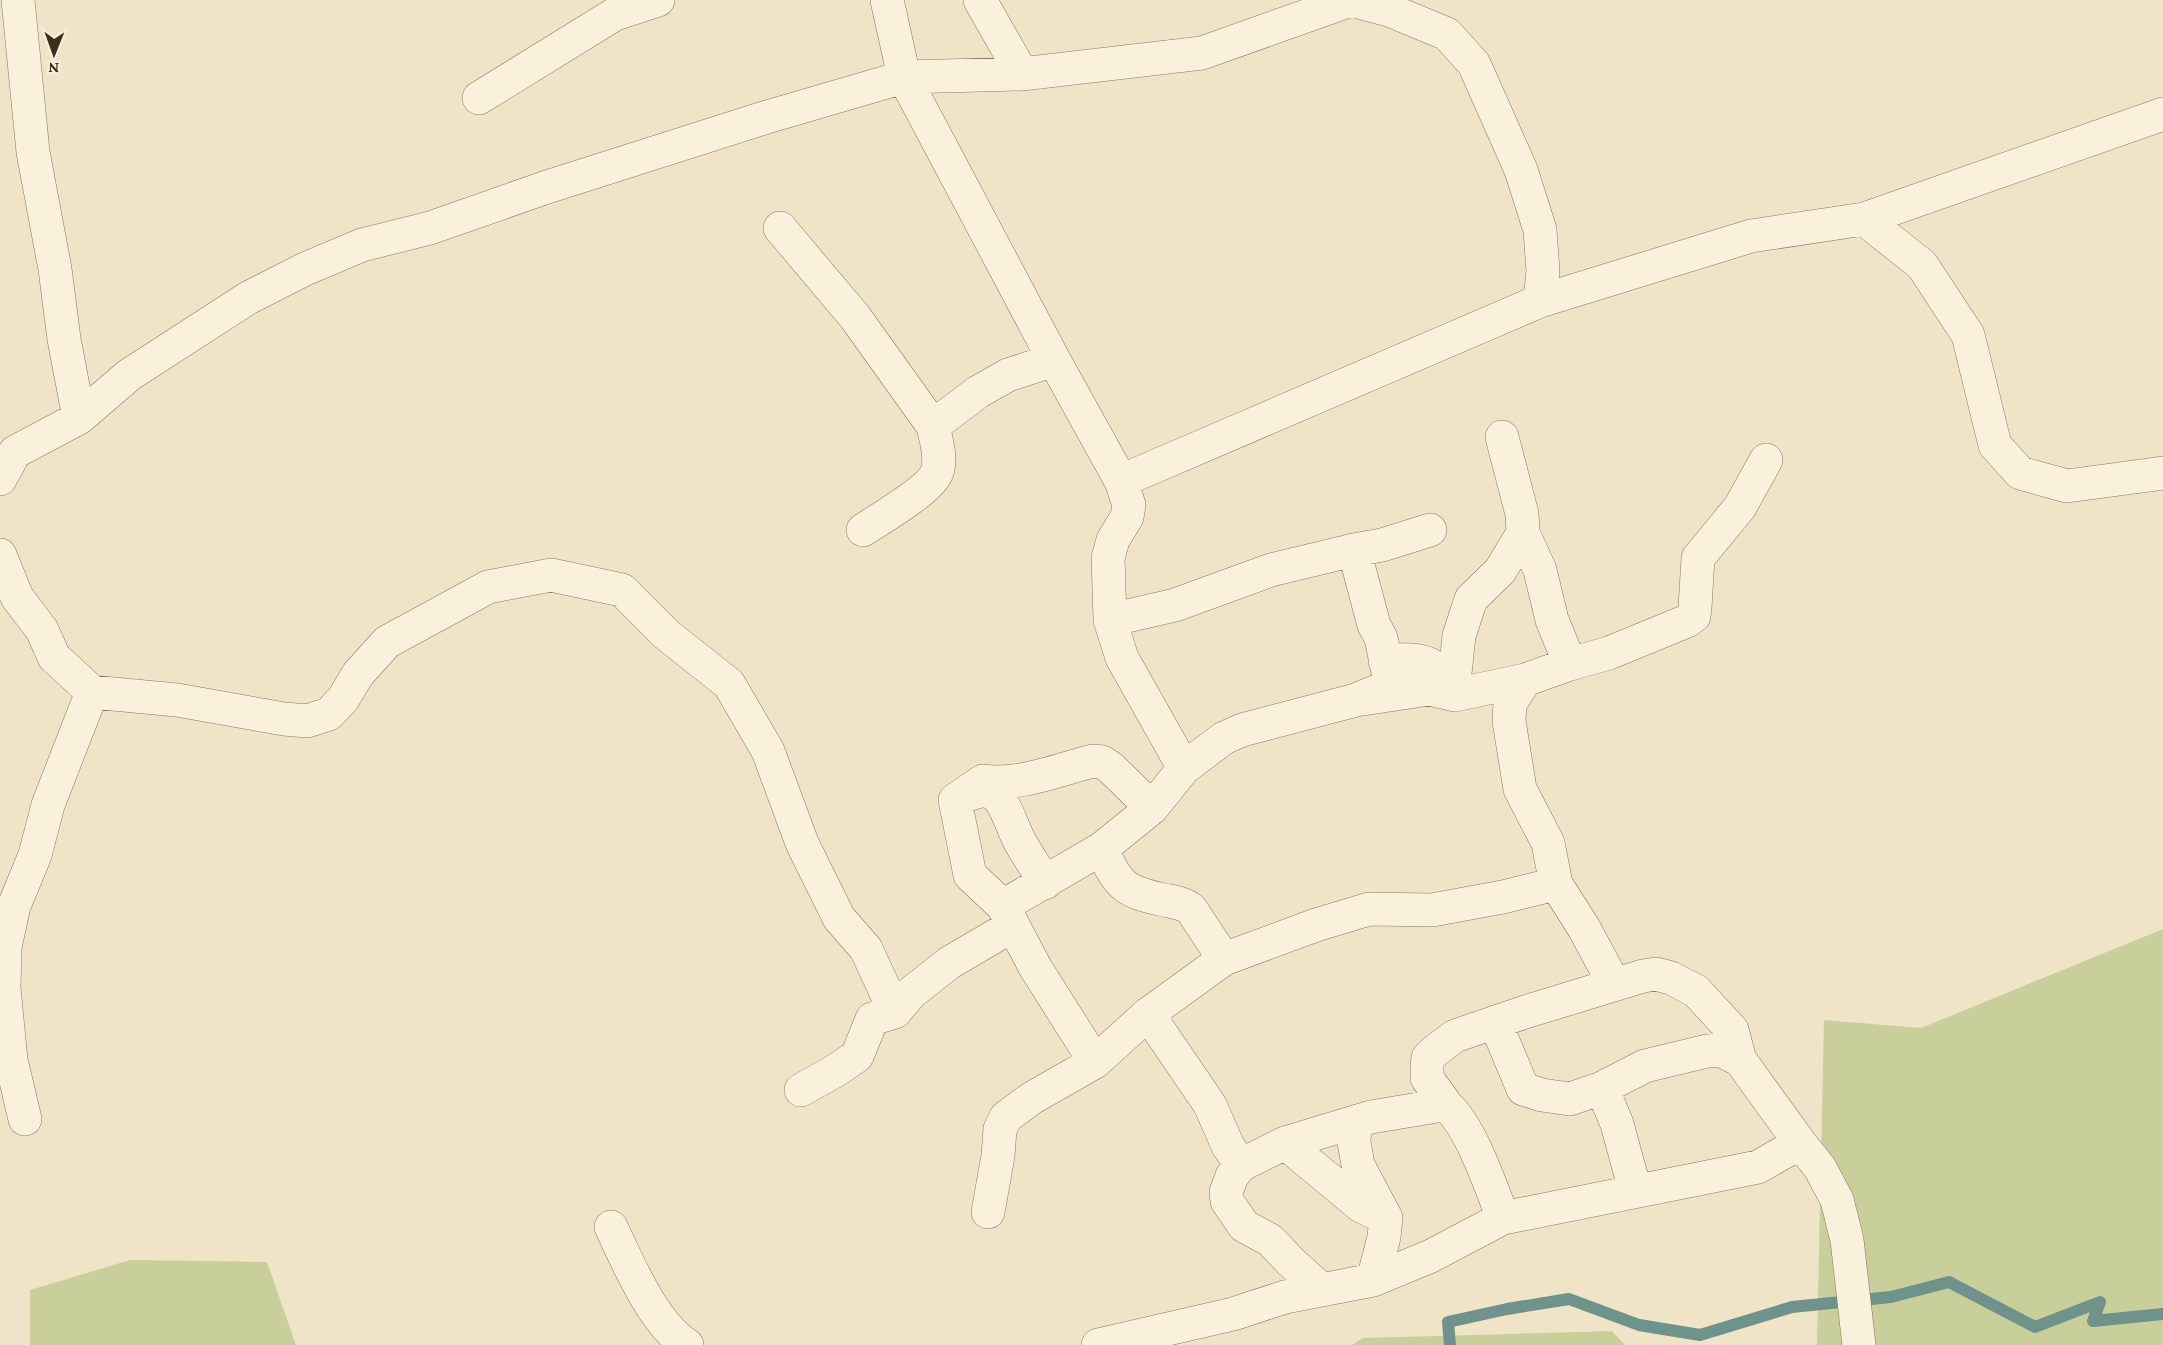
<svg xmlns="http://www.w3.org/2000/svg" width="2163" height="1345" font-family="'Crimson Pro',serif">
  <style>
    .green { fill: #c9cf9b }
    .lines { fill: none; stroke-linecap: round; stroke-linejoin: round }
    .stream { stroke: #6f938a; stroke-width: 12 }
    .minor-casing { stroke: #8d765c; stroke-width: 34 }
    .minor { stroke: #faf1dc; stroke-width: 33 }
  </style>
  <rect width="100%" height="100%" fill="#f0e4c8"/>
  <path class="green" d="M 2163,929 L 2163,1345 L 1817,1345 L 1824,1020 L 1921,1028 Z
    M 130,1260 L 267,1262 L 296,1345 L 30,1345 L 30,1290 Z
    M 1612,1331 L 1625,1345 L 1352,1345 L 1363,1338 Z"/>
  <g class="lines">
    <path class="stream" d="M 1450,1345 L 1448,1322 L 1507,1309 L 1569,1299 L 1639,1325 L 1700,1335 L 1792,1307 L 1891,1297 L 1949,1282 L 2035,1327 L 2100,1302 L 2093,1321 L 2163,1314"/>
    <defs>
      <path id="minor" d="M 18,0 L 33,152 L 55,269 L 64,339 L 79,418
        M 887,0 L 904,77 L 1054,360 L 1121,481 L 1129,505 L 1127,517 L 1113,540 L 1108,558 L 1110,620 L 1122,658 L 1184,768
        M 980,0 L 1022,74
        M 479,98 L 615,14 L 658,0
        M 1864,219 L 2163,114
        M 780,228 L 855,317 L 933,426
        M 1540,301 L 1751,236 L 1864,219 L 1922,265 L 1968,335 L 1995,445 L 2020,473 L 2067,486 L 2163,473
        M 0,479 L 15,452 L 79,418 L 129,375 L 248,298 L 305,269 L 362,245 L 430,228 L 544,188 L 767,117 L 904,77 L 1022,74 L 1202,53 L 1351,0
        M 1121,481 L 1540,301 L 1543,271 L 1540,230 L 1521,170 L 1474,64 L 1447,34 L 1389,10 L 1351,0
        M 863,530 C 880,519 931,489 937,472 C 942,458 936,440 933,426 L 978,392 L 1008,375 L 1054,360
        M 1523,533 L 1540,570 L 1552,620 L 1570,664
        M 1354,550 L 1374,625 L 1381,638 L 1389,677 L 1389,683 L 1385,688 L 1360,698
        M 0,555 L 17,597 L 42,630 L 54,657 L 92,692
        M 1110,620 L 1175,605 L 1271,570 L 1354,550 L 1382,545 L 1430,530
        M 1385,661 C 1405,659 1429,657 1443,675 C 1447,681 1451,688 1455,695
        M 1525,680 L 1510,704 L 1509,721 L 1520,789 L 1548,843 L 1556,884 L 1584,928 L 1614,984
        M 1453,692 L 1459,636 L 1471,599 L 1500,571 L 1523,533 L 1522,514 L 1502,437
        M 965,796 C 973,793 984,789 992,793 C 1005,799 1013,830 1020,842 C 1028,856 1037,869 1045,883
        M 1101,849 C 1120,886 1122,891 1164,900 C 1174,902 1183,903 1191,909 L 1224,959
        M 1003,906 L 1101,849 L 1152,808 L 1184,768 L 1224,738 L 1242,730 L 1356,700 L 1429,689 L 1455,695 L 1525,680 L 1570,664 L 1609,653 L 1687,621 L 1694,616 L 1695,608 L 1698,558 L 1740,507 L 1766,460
        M 1148,1014 L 1210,1105 L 1228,1146 L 1241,1165
        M 1495,1022 L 1523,1089 L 1542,1095 L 1570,1099 L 1602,1088 L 1645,1066 L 1707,1051 L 1720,1050 L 1740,1060
        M 1095,1062 L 1035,967 L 1003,906 L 970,875 L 955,800 L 983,781 C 1020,786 1057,770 1093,761 L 1102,762 L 1111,768 L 1152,808
        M 1602,1088 L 1617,1124 L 1635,1190
        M 801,1090 L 835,1071 L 857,1056 L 872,1019 L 895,1012 L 911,993 L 949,963 L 1012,926
        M 1447,1106 L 1427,1078 L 1427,1065 L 1428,1058 L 1435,1051 L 1455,1036 L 1525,1012 L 1643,976 L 1656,974 L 1671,978 L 1696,991 L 1732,1030 L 1740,1060 L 1800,1143 L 1820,1168 L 1837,1200 L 1847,1240 L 1859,1345
        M 25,1119 L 11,1060 L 4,988 L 5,947 L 14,906 L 35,855 L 48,805 L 92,692 L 177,700 L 284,719 L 307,721 L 329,714 L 343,699 L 358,674 L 387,642 L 488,587 L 551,575 L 622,590 L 666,634 L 729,684 L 768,751 L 802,843 L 839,918 L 866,949 L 895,1012
        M 1355,1122 L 1354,1142 L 1358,1165 L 1386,1218 L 1384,1237 L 1373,1280
        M 1285,1143 L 1361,1206 L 1386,1218
        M 988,1212 L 998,1156 L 1000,1129 L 1006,1117 L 1032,1098 L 1095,1062 L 1148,1014 L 1224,959 L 1316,925 L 1369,909 L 1432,910 L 1503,897 L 1556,884
        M 611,1227 C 628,1263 653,1323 687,1345
        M 1322,1290 L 1291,1262 L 1270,1240 L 1244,1226 L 1227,1201 L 1226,1192 L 1232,1176 L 1241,1165 L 1285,1143 L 1371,1117 L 1437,1106 L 1447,1106 C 1471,1127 1491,1187 1503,1218
        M 1098,1345 L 1233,1314 L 1285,1297 L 1373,1280 L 1431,1256 L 1503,1218 L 1758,1167 L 1800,1143"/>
    </defs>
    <use href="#minor" class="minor-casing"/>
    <use href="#minor" class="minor"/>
  </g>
  <g transform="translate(54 54) rotate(181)" stroke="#f7eed8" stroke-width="4.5" paint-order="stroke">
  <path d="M0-4.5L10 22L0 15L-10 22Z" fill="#3d2e20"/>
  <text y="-9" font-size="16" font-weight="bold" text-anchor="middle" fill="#3d2e20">N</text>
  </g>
</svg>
